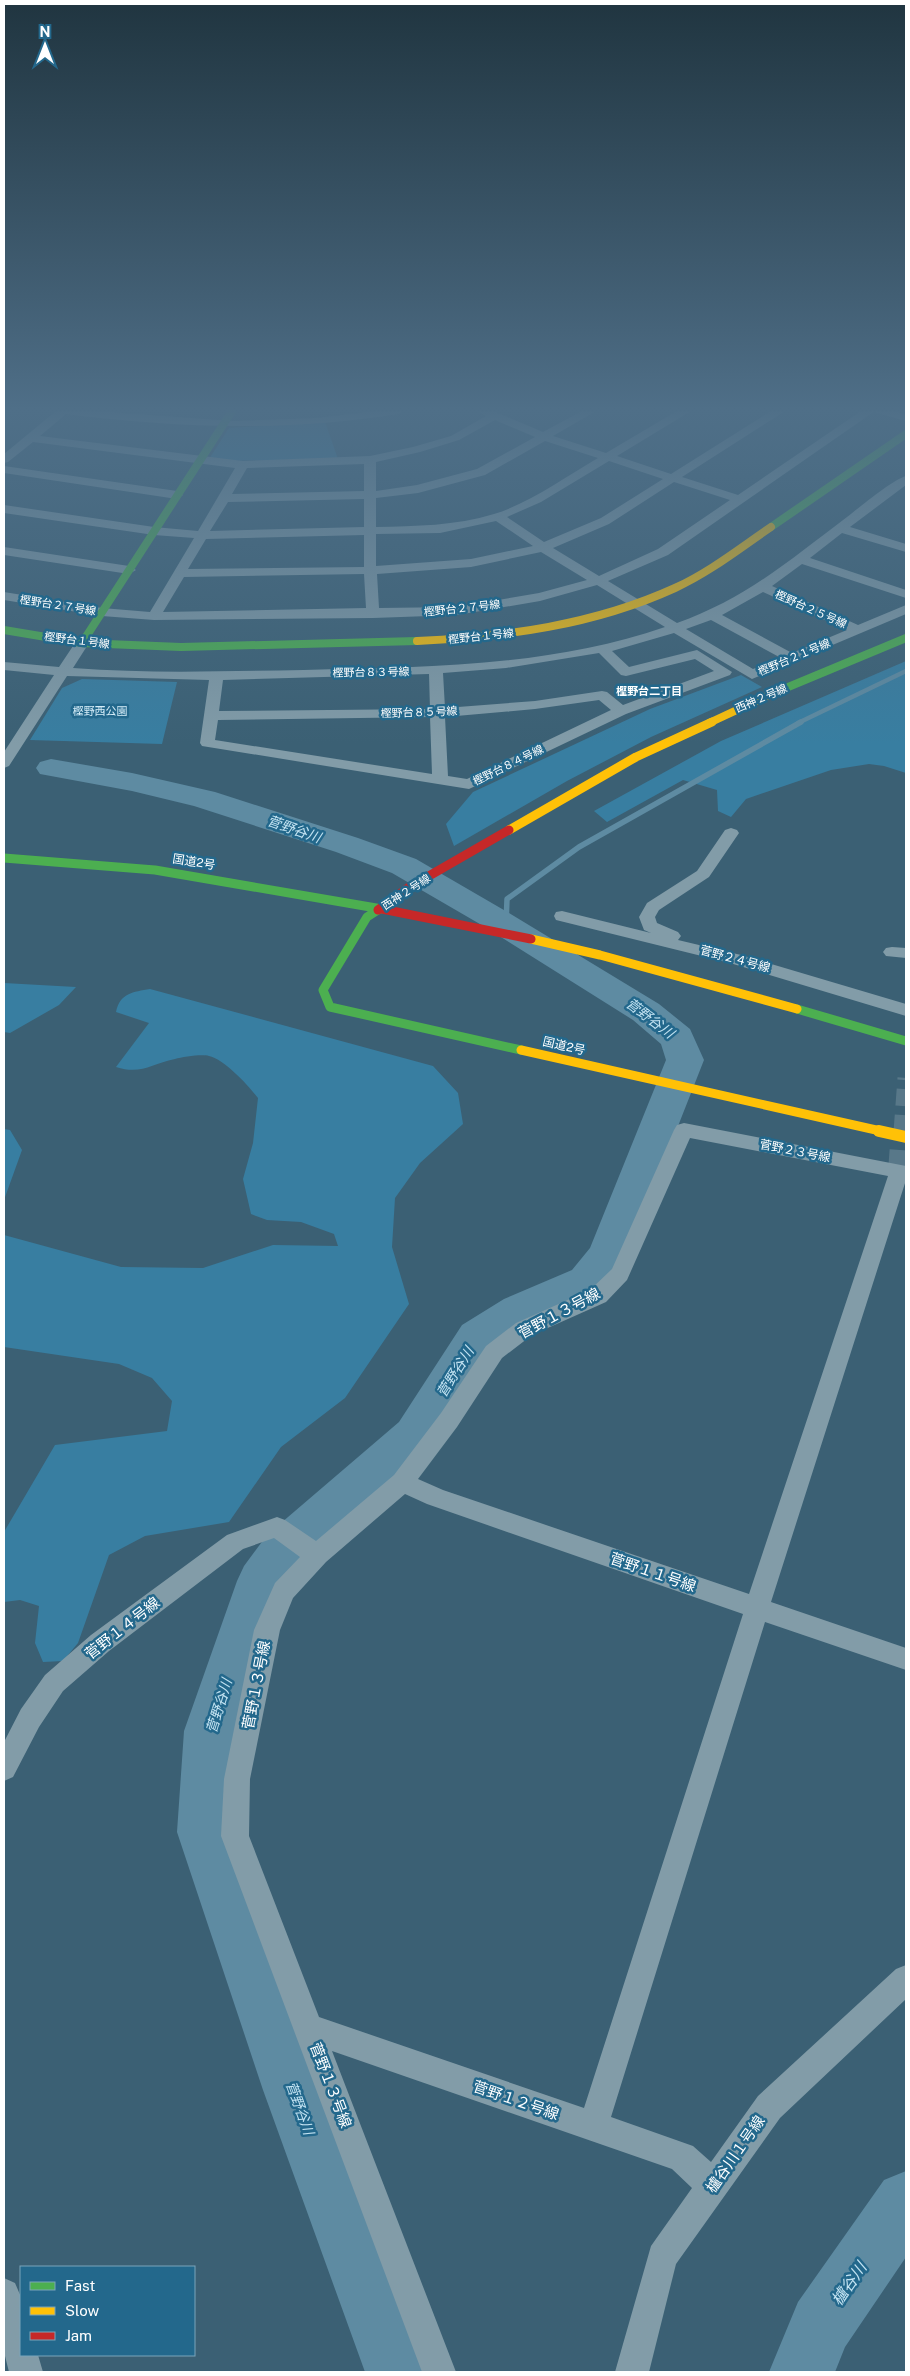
<svg xmlns="http://www.w3.org/2000/svg" width="910" height="2376" font-family="'Public Sans','Noto Sans JP',sans-serif">
  <style>
    .green { fill: #387ea1 }
    .lines { fill: none; stroke-linecap: round; stroke-linejoin: round }
    .stream-far1 { stroke: #5e8ba2; stroke-width: 4.5 }
    .stream { stroke: #5e8ba2; stroke-width: 5.5 }
    .river { fill: #5e8ba2; fill-rule: evenodd }
    .street-tunnel-far1 { stroke: #587889; stroke-width: 17; stroke-dasharray: 17 9; stroke-linecap: butt }
    .street-tunnel { stroke: #587889; stroke-width: 22; stroke-dasharray: 22 11; stroke-linecap: butt }
    .street { fill: #829ca8; fill-rule: evenodd }
    .fast-far1 { stroke: #4caf50; stroke-width: 8 }
    .fast { stroke: #4caf50; stroke-width: 9 }
    .slow-far2 { stroke: #ffc107; stroke-width: 8 }
    .slow-far1 { stroke: #ffc107; stroke-width: 9 }
    .slow { stroke: #ffc107; stroke-width: 12 }
    .jam { stroke: #c62828; stroke-width: 9 }
    .labels { text-anchor: middle; dominant-baseline: central; stroke-width: 5; stroke-linejoin: round; paint-order: stroke }
    .far-street-label { font-size: 11px; fill: #fff; stroke: #23688c }
    .far-neighbourhood-label { font-size: 11px; font-weight: bold; fill: #fff; stroke: #23688c }
    .far-park-label { font-size: 11px; fill: #d5edf8; stroke: #23688c }
    .street-label { font-size: 12px; fill: #fff; stroke: #23688c }
    .water-label { font-size: 14px; font-style: italic; fill: #c4e4f3; stroke: #23688c }
    .near-street-label { font-size: 15px; fill: #fff; stroke: #23688c }
    .near-water-label { font-size: 16px; font-style: italic; fill: #c4e4f3; stroke: #23688c }
  </style>
  <rect width="100%" height="100%" fill="#3b6074"/>
  <path class="green" d="M 325,422 L 338,459 L 216,461 L 209,459 L 229,428 Z
    M 906,661 L 906,773 L 884,766 L 869,764 L 831,770 L 746,799 L 731,817 L 718,811 L 717,790 L 683,780 L 607,822 L 594,811 L 721,741 Z
    M 741,675 L 762,687 L 651,737 L 567,781 L 454,846 L 446,824 L 473,792 L 650,709 Z
    M 82,679 L 177,682 L 162,744 L 30,740 L 62,688 Z
    M 4,983 L 76,987 L 59,1005 L 10,1033 L 4,1032 Z
    M 150,989 L 433,1066 L 458,1093 L 463,1124 L 420,1163 L 395,1198 L 392,1247 L 409,1304 L 345,1398 L 281,1447 L 229,1522 L 145,1536 L 109,1555 L 78,1643 L 63,1661 L 43,1662 L 35,1643 L 39,1606 L 20,1600 L 4,1602 L 4,1532 L 55,1445 L 167,1431 L 172,1401 L 152,1378 L 119,1364 L 4,1347 L 4,1235 L 121,1267 L 203,1268 L 273,1245 L 338,1246 L 334,1234 L 301,1222 L 267,1220 L 251,1214 L 243,1179 L 253,1143 L 258,1098 C 249,1086 224,1059 209,1056 C 201,1054 183,1057 175,1059 C 151,1064 141,1075 116,1067 L 149,1023 L 116,1012 C 120,993 133,992 150,989 Z
    M 4,1129 L 10,1130 L 22,1150 L 4,1200 Z"/>
  <g class="lines">
    <path class="stream-far1" d="M 798,723 L 906,671"/>
    <path class="stream" d="M 506,926 L 507,899 L 579,847 L 801,722"/>
    <path class="river" d="M 51,759 L 132,773 L 215,792 L 358,838 L 416,859 L 509,913 L 659,1004 L 690,1029 L 704,1060 L 623,1266 L 602,1292 L 534,1323 L 492,1349 L 431,1448 L 301,1565 L 282,1591 L 236,1731 L 231,1832 L 323,2090 L 431,2372 L 365,2372 L 263,2090 L 177,1832 L 184,1731 L 237,1581 L 244,1566 L 267,1535 L 399,1422 L 462,1325 L 504,1299 L 572,1270 L 590,1248 L 666,1060 L 661,1044 L 633,1020 L 485,927 L 392,873 L 336,852 L 194,806 L 132,791 L 40,774 L 36,768 L 40,762 Z
      M 906,2171 L 906,2257 L 845,2347 L 835,2372 L 769,2372 L 798,2302 L 884,2180 Z"/>
    <path class="street-tunnel-far1" d="M 902,1132 L 906,1078"/>
    <path class="street-tunnel" d="M 899,1172 L 902,1131"/>
    <path class="street" d="M 56,411 L 95,411 L 232,421 L 316,418 L 377,411 L 404,411 L 398,414 C 287,432 177,428 66,414 L 40,436 L 243,461 L 370,456 L 413,447 L 451,436 L 486,416 L 477,411 L 493,411 L 543,432 L 582,411 L 596,411 L 553,436 L 606,453 L 677,411 L 691,411 L 617,456 L 671,474 L 771,411 L 785,411 L 682,477 L 738,495 L 861,411 L 875,411 L 668,555 L 608,581 L 677,623 C 745,599 790,560 847,517 C 860,507 892,480 906,476 L 906,485 L 850,527 L 906,544 L 906,552 L 842,533 L 810,558 L 906,590 L 906,598 L 802,564 L 772,586 L 858,625 L 906,605 L 906,614 L 752,679 L 674,633 L 612,651 L 629,667 L 697,650 L 732,672 L 730,675 L 626,714 L 469,789 L 202,746 L 200,743 L 209,680 L 67,676 L 9,766 L 4,768 L 4,752 L 54,675 L 4,670 L 4,662 L 59,667 L 77,640 L 82,639 L 89,643 L 73,668 C 150,674 227,671 304,670 C 424,667 550,667 665,627 L 597,585 L 540,601 L 457,615 L 373,618 L 154,620 L 102,616 L 4,600 L 4,592 L 102,608 L 150,612 L 194,538 L 154,535 L 4,513 L 4,505 L 154,527 L 198,531 L 235,468 L 33,442 L 8,462 L 4,463 L 4,454 ZM 495,420 L 535,437 L 477,469 L 417,485 L 376,491 L 376,462 L 420,452 L 459,440 ZM 545,441 L 598,458 C 565,477 530,503 494,514 C 455,526 416,526 376,527 L 376,498 L 418,493 L 485,475 ZM 609,461 L 663,479 L 601,518 L 544,542 L 507,517 L 541,502 ZM 364,464 L 364,491 L 232,494 L 247,468 ZM 674,482 L 730,500 L 658,549 L 599,576 L 553,548 L 609,524 ZM 364,499 L 364,527 L 210,531 L 228,502 ZM 496,521 L 533,546 L 471,559 L 376,566 L 376,534 L 440,533 ZM 364,535 L 364,567 L 188,569 L 206,539 ZM 541,552 L 587,580 L 539,593 L 457,607 L 379,608 L 377,574 L 471,567 ZM 364,574 L 366,608 L 163,612 L 184,577 ZM 763,592 L 847,630 L 792,653 L 722,615 ZM 711,620 L 781,658 L 753,669 L 686,629 ZM 599,653 L 621,675 L 626,676 L 695,659 L 714,671 L 623,705 L 607,692 L 602,691 L 535,701 L 445,708 L 443,673 L 506,668 ZM 429,674 L 430,709 L 219,711 L 223,680 ZM 599,700 L 611,710 L 467,779 L 448,776 L 445,717 L 535,709 ZM 430,717 L 432,774 L 215,740 L 218,720 Z
      M 875,411 L 894,411 L 906,415 L 906,421 L 877,413 Z
      M 4,466 L 177,491 L 183,495 L 177,499 L 4,473 Z
      M 4,547 L 129,566 L 136,570 L 129,574 L 4,555 Z
      M 731,828 L 737,830 L 739,833 L 709,877 L 659,910 L 655,917 L 657,923 L 678,932 L 681,936 L 678,940 L 741,955 L 906,1004 L 906,1016 L 730,963 L 556,920 L 554,916 L 556,912 L 562,911 L 651,933 L 644,930 L 639,917 L 647,903 L 697,871 L 725,830 Z
      M 892,947 L 906,948 L 906,958 L 886,956 L 883,952 L 886,948 Z
      M 684,1123 L 906,1166 L 906,1180 L 771,1602 L 906,1648 L 906,1670 L 765,1622 L 611,2117 L 693,2146 L 711,2162 L 758,2096 L 896,1969 L 906,1965 L 906,1999 L 780,2118 L 676,2264 L 649,2372 L 615,2372 L 651,2246 L 692,2188 L 672,2169 L 332,2051 L 456,2372 L 422,2372 L 221,1836 L 224,1779 L 254,1630 L 275,1583 L 300,1557 L 274,1538 L 243,1549 L 109,1651 L 63,1691 L 39,1727 L 13,1777 L 4,1781 L 4,1742 L 21,1709 L 45,1675 L 91,1635 L 227,1535 L 277,1517 L 285,1520 L 316,1541 L 394,1475 L 441,1413 L 486,1346 L 516,1323 L 590,1290 L 612,1269 L 674,1130 L 677,1125 ZM 690,1138 L 888,1176 L 749,1594 L 443,1490 L 418,1479 L 457,1427 L 502,1358 L 532,1335 L 606,1302 L 627,1280 ZM 405,1494 L 427,1504 L 743,1614 L 584,2108 L 319,2017 L 249,1836 L 250,1779 L 280,1630 L 293,1598 L 326,1562 Z
      M 4,2278 L 15,2283 L 21,2297 L 21,2355 L 38,2355 L 43,2372 L 9,2372 L 4,2352 Z"/>
    <path class="fast-far1" d="M 771,527 L 906,434
      M 4,630 L 82,643 L 181,647 L 417,641
      M 82,643 L 232,411
      M 769,695 L 906,638"/>
    <path class="fast" d="M 4,858 L 155,870 L 382,909
      M 378,910 L 367,917 L 323,990 L 330,1007 L 521,1050
      M 797,1009 L 906,1041"/>
    <path class="slow-far2" d="M 417,641 C 505,637 594,625 675,588 C 710,572 740,548 771,527
      M 709,723 L 769,695"/>
    <path class="slow-far1" d="M 509,830 L 636,757 L 712,722
      M 531,939 L 600,955 L 797,1009
      M 521,1050 L 885,1132"/>
    <path class="slow" d="M 879,1131 L 906,1137"/>
    <path class="jam" d="M 382,909 L 531,939
      M 378,910 L 408,888 L 509,830"/>
  </g>
  <linearGradient id="sky" x2="0" y2="1"><stop stop-color="#203540"/><stop offset="0.55" stop-color="#4f6f88"/><stop offset="1" stop-color="#4f6f88" stop-opacity="0"/></linearGradient>
  <rect width="910" height="744" fill="url(#sky)"/>
  <g class="labels">
    <g class="far-street-label">
      <text transform="translate(58 605) rotate(9)">樫野台２７号線</text>
      <text transform="translate(462 608) rotate(-6)">樫野台２７号線</text>
      <text transform="translate(811 609) rotate(24)">樫野台２５号線</text>
      <text transform="translate(481 636) rotate(-6)">樫野台１号線</text>
      <text transform="translate(77 640) rotate(7)">樫野台１号線</text>
      <text transform="translate(794 657) rotate(-23)">樫野台２１号線</text>
      <text transform="translate(371 672) rotate(-1)">樫野台８３号線</text>
      <text transform="translate(761 698) rotate(-23)">西神２号線</text>
      <text transform="translate(419 712) rotate(-2)">樫野台８５号線</text>
      <text transform="translate(508 765) rotate(-26)">樫野台８４号線</text>
      <text transform="translate(406 892) rotate(-33)">西神２号線</text>
    </g>
    <g class="far-neighbourhood-label">
      <text x="649" y="691">樫野台二丁目</text>
    </g>
    <g class="far-park-label">
      <text x="100" y="711">樫野西公園</text>
    </g>
    <g class="street-label">
      <text transform="translate(194 862) rotate(9)">国道2号</text>
      <text transform="translate(735 959) rotate(15)">菅野２４号線</text>
      <text transform="translate(564 1046) rotate(13)">国道2号</text>
      <text transform="translate(795 1151) rotate(11)">菅野２３号線</text>
    </g>
    <g class="water-label">
      <text transform="translate(294 829) rotate(19)">菅野谷川</text>
      <text transform="translate(650 1018) rotate(37)">菅野谷川</text>
      <text transform="translate(455 1372) rotate(-58)">菅野谷川</text>
      <text transform="translate(219 1706) rotate(-73)">菅野谷川</text>
      <text transform="translate(300 2108) rotate(70)">菅野谷川</text>
    </g>
    <g class="near-street-label">
      <text transform="translate(559 1313) rotate(-28)">菅野１３号線</text>
      <text transform="translate(653 1572) rotate(19)">菅野１１号線</text>
      <text transform="translate(122 1628) rotate(-38)">菅野１４号線</text>
      <text transform="translate(256 1685) rotate(-79)">菅野１３号線</text>
      <text transform="translate(331 2085) rotate(69)">菅野１３号線</text>
      <text transform="translate(516 2100) rotate(19)">菅野１２号線</text>
      <text transform="translate(735 2154) rotate(-55)">櫨谷川１号線</text>
    </g>
    <g class="near-water-label">
      <text transform="translate(849 2284) rotate(-55)">櫨谷川</text>
    </g>
  </g>
  <rect width="910" height="2376" fill="none" stroke="#ffffff" stroke-width="10"/>
  <rect x="20" y="2266" width="175" height="90" fill="#23688c" stroke="#7ba4ba"/>
  <rect x="30" y="2282" width="25" height="8" fill="#4caf50" stroke="#7ba4ba"/>
  <text x="65" y="2291" font-size="15" fill="#ffffff">Fast</text>
  <rect x="30" y="2307" width="25" height="8" fill="#ffc107" stroke="#7ba4ba"/>
  <text x="65" y="2316" font-size="15" fill="#ffffff">Slow</text>
  <rect x="30" y="2332" width="25" height="8" fill="#c62828" stroke="#7ba4ba"/>
  <text x="65" y="2341" font-size="15" fill="#ffffff">Jam</text>
  <g transform="translate(45 45)" stroke="#23688c" stroke-width="4" paint-order="stroke">
  <path d="M0-4L9 19L0 12L-9 19Z" fill="#ffffff"/>
  <text y="-8" font-size="14" font-weight="bold" text-anchor="middle" fill="#ffffff">N</text>
  </g>
</svg>
